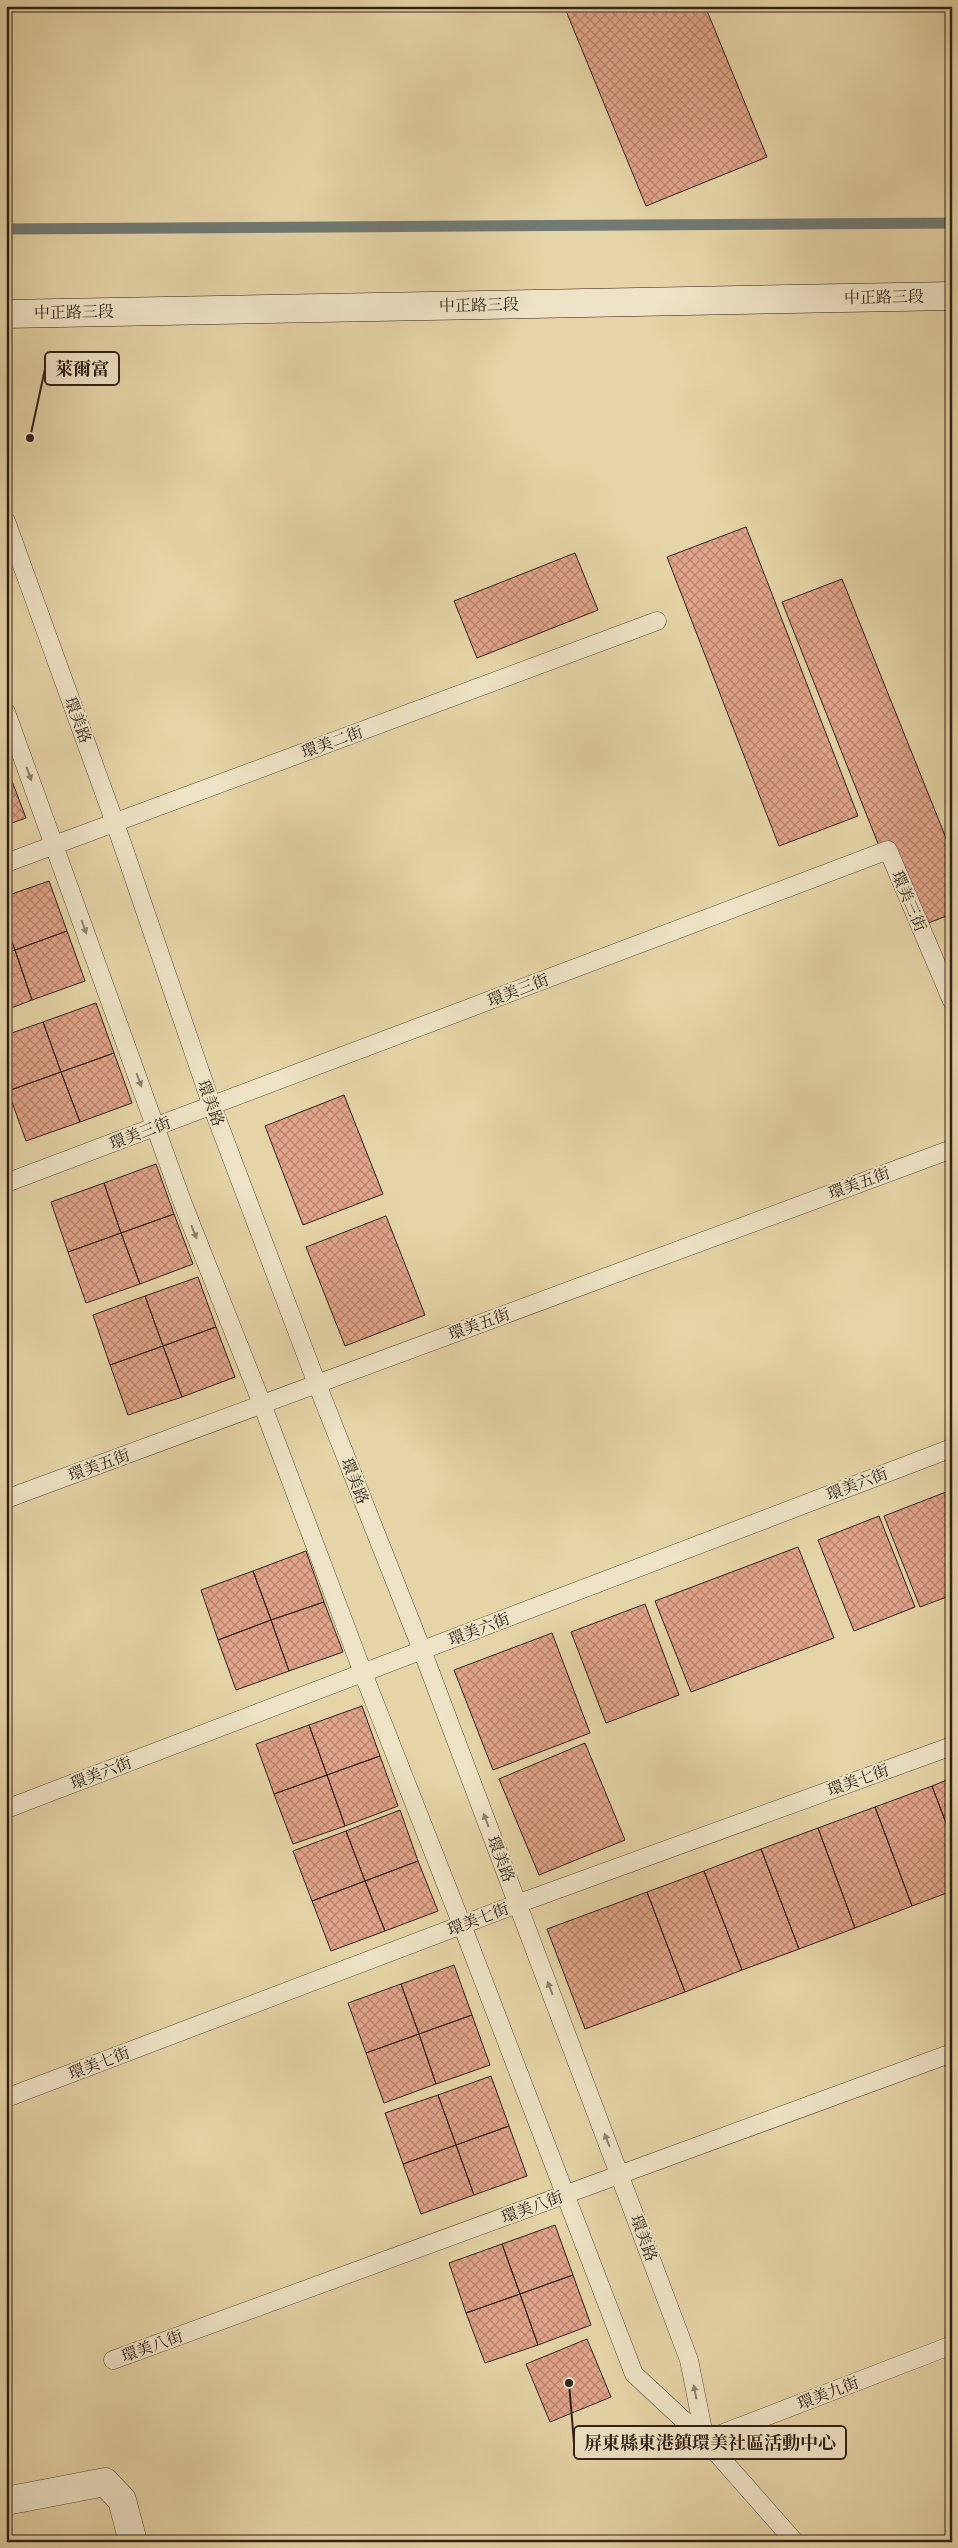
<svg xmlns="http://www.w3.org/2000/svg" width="958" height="2548" font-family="'IM FELL French Canon','Noto Serif TC',serif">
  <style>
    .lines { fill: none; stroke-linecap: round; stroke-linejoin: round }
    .stream { stroke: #717a74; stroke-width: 11 }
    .building { fill: url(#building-cross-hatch); stroke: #322116 }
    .lane-casing { stroke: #5f4e3a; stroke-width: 19 }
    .street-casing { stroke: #5f4e3a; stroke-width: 29 }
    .secondary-casing { stroke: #322116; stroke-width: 29 }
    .lane { stroke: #eee3c6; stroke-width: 18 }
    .street { stroke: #eee3c6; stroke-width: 28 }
    .secondary { stroke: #eee3c6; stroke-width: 28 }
    .oneway { fill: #90826e }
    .labels { text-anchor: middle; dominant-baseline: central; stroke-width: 4; stroke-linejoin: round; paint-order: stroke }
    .street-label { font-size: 16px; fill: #322116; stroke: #eee3c6 }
    .leader { fill: none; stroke: #322116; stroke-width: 2 }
    .callout-dot { fill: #322116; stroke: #eee3c6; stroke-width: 2 }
    .callout { fill: #eee3c6; stroke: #322116; stroke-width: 2 }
    .callout-label { font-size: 18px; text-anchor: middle; font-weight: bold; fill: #322116 }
  </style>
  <defs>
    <pattern id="building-cross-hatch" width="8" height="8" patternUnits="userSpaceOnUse" patternTransform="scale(1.25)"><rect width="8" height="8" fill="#e1a389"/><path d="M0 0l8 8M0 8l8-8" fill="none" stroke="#b7846f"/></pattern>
  </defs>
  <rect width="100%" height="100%" fill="#e5d4a7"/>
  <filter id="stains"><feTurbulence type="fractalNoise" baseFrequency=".004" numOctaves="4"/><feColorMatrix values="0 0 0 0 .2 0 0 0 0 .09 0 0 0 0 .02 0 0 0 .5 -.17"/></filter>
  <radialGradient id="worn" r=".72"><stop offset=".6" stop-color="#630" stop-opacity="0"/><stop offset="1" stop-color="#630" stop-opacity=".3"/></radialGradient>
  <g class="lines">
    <path class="stream" d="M 6,229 L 952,223"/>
  </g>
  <path class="building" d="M 564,6 L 705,6 L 767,157 L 646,206 Z
    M 746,527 L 858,816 L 779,846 L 667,557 Z
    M 575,553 L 598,610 L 477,658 L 454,601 Z
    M 842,579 L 952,853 L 952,914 L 912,929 L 782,602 Z
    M 7,768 L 26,818 L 6,825 L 6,769 Z
    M 49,881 L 67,931 L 15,950 L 6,927 L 6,896 Z
    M 6,927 L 15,950 L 6,953 Z
    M 67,931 L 85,981 L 32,1000 L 15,950 Z
    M 15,950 L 32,1000 L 6,1010 L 6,953 Z
    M 96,1003 L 114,1053 L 61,1072 L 43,1022 Z
    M 43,1022 L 61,1072 L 8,1091 L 6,1035 Z
    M 114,1053 L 132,1103 L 80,1122 L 61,1072 Z
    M 61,1072 L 80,1122 L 26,1141 L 8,1091 Z
    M 344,1095 L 383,1194 L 303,1225 L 265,1126 Z
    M 156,1164 L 174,1214 L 121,1233 L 104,1183 Z
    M 104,1183 L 121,1233 L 68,1252 L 51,1202 Z
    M 174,1214 L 193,1264 L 140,1284 L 121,1233 Z
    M 386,1216 L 425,1315 L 345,1346 L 306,1247 Z
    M 121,1233 L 140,1284 L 86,1303 L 68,1252 Z
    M 198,1277 L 216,1327 L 163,1346 L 145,1296 Z
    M 145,1296 L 163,1346 L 110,1365 L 93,1315 Z
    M 216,1327 L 235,1377 L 182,1397 L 163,1346 Z
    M 163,1346 L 182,1397 L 128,1415 L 110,1365 Z
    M 946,1492 L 952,1507 L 952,1595 L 920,1607 L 884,1516 Z
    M 879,1516 L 915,1607 L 854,1631 L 818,1540 Z
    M 798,1547 L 834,1638 L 691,1692 L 655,1601 Z
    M 306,1551 L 324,1602 L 271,1620 L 253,1571 Z
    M 253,1571 L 271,1620 L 218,1640 L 201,1590 Z
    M 324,1602 L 343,1652 L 289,1671 L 271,1620 Z
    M 645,1604 L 679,1695 L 606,1723 L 571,1632 Z
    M 271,1620 L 289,1671 L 236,1690 L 218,1640 Z
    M 552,1633 L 590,1733 L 493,1770 L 454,1670 Z
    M 362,1706 L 380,1756 L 327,1775 L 309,1725 Z
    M 309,1725 L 327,1775 L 274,1794 L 256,1744 Z
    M 585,1743 L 625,1840 L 539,1875 L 499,1779 Z
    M 380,1756 L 398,1806 L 345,1826 L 327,1775 Z
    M 327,1775 L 345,1826 L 293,1844 L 274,1794 Z
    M 952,1778 L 952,1839 L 932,1786 Z
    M 932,1786 L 952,1839 L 952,1891 L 912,1906 L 875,1807 Z
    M 875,1807 L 912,1906 L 855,1928 L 818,1828 Z
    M 400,1810 L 418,1861 L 365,1881 L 346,1831 Z
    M 818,1828 L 855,1928 L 799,1949 L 761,1849 Z
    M 346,1831 L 365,1881 L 312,1901 L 293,1851 Z
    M 761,1849 L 799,1949 L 742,1970 L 704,1871 Z
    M 418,1861 L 438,1911 L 385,1931 L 365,1881 Z
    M 704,1871 L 742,1970 L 685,1992 L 647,1892 Z
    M 365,1881 L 385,1931 L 331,1951 L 312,1901 Z
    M 647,1892 L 685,1992 L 585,2029 L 547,1929 Z
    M 454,1965 L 472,2015 L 419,2034 L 401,1984 Z
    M 401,1984 L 419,2034 L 366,2053 L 348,2003 Z
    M 472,2015 L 490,2065 L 436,2084 L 419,2034 Z
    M 419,2034 L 436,2084 L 384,2103 L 366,2053 Z
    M 491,2076 L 509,2126 L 456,2145 L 438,2095 Z
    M 438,2095 L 456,2145 L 403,2164 L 385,2113 Z
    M 509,2126 L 527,2176 L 474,2195 L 456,2145 Z
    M 456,2145 L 474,2195 L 421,2214 L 403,2164 Z
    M 555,2225 L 573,2275 L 520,2294 L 502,2244 Z
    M 502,2244 L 520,2294 L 466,2313 L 449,2263 Z
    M 573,2275 L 591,2325 L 538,2345 L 520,2294 Z
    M 520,2294 L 538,2345 L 485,2363 L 466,2313 Z
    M 587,2339 L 611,2397 L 550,2422 L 526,2364 Z"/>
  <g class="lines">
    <defs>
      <path id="lane" d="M 6,521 L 115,823 L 212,1106 L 317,1384 L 422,1650 L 689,2360 L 705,2440
        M 6,712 L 183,1204 L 262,1404 L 363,1673 L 462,1925 L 634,2374 L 705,2440 L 795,2542
        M 6,863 L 657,621
        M 6,1183 L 888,850 L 952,1001
        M 6,1499 L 952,1149
        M 6,1809 L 952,1448
        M 6,2098 L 517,1904 L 952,1746
        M 113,2360 L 952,2053
        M 705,2440 L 952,2345"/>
      <path id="street" d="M 6,2501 L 105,2482 L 122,2500 L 133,2542"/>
      <path id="secondary" d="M 6,314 L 952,296"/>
    </defs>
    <use href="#lane" class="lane-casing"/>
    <use href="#street" class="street-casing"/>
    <use href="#secondary" class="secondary-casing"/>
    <use href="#lane" class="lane"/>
    <use href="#street" class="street"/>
    <use href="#secondary" class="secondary"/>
  </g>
  <defs><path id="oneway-solid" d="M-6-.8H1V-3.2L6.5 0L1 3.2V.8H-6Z" transform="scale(1.25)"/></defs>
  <g class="oneway">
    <use href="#oneway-solid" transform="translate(29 774) rotate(70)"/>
    <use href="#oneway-solid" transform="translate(84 927) rotate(70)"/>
    <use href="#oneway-solid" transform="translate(139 1080) rotate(70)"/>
    <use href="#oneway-solid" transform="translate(194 1232) rotate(68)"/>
    <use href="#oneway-solid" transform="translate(486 1820) rotate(-111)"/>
    <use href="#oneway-solid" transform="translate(550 1988) rotate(-111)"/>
    <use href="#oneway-solid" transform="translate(607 2140) rotate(-111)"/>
    <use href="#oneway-solid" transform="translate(695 2392) rotate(-101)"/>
  </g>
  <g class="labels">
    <g class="street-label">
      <text transform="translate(884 297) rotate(-1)">中正路三段</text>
      <text transform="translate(479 305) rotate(-1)">中正路三段</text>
      <text transform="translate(74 312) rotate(-1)">中正路三段</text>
      <text transform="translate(78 720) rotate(70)">環美路</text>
      <text transform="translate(332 742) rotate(-20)">環美二街</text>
      <text transform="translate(909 901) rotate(67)">環美三街</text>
      <text transform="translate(518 990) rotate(-21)">環美三街</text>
      <text transform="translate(211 1103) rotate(70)">環美路</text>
      <text transform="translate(140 1133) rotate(-21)">環美三街</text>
      <text transform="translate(859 1183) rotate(-20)">環美五街</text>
      <text transform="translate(479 1324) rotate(-20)">環美五街</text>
      <text transform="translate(99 1465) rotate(-20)">環美五街</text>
      <text transform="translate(355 1481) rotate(69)">環美路</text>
      <text transform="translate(857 1484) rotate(-21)">環美六街</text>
      <text transform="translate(479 1629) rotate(-21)">環美六街</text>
      <text transform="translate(101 1773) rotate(-21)">環美六街</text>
      <text transform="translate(858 1780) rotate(-20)">環美七街</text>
      <text transform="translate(501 1859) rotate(69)">環美路</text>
      <text transform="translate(478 1919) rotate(-21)">環美七街</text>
      <text transform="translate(99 2063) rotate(-21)">環美七街</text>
      <text transform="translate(532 2207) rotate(-20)">環美八街</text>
      <text transform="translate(644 2238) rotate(70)">環美路</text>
      <text transform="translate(152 2346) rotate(-20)">環美八街</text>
      <text transform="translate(828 2393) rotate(-21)">環美九街</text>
    </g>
  </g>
  <path class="leader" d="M30 438L45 369M569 2383L574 2443"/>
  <g class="callout-dot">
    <circle cx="30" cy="438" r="5"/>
    <circle cx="569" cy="2383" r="5"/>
  </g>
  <g class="callout">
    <rect x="45" y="352" width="74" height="33" rx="5"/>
    <rect x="574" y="2426" width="272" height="33" rx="5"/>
  </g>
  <g class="callout-label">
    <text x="82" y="375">萊爾富</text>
    <text x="710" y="2449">屏東縣東港鎮環美社區活動中心</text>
  </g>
  <rect width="958" height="2548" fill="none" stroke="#e5d4a7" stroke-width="25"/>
  <rect x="8" y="8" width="943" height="2533" fill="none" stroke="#322116" stroke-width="2.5"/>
  <rect x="12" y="12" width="933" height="2523" fill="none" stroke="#322116"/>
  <rect width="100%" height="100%" filter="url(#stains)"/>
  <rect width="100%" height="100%" fill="url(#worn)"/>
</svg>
